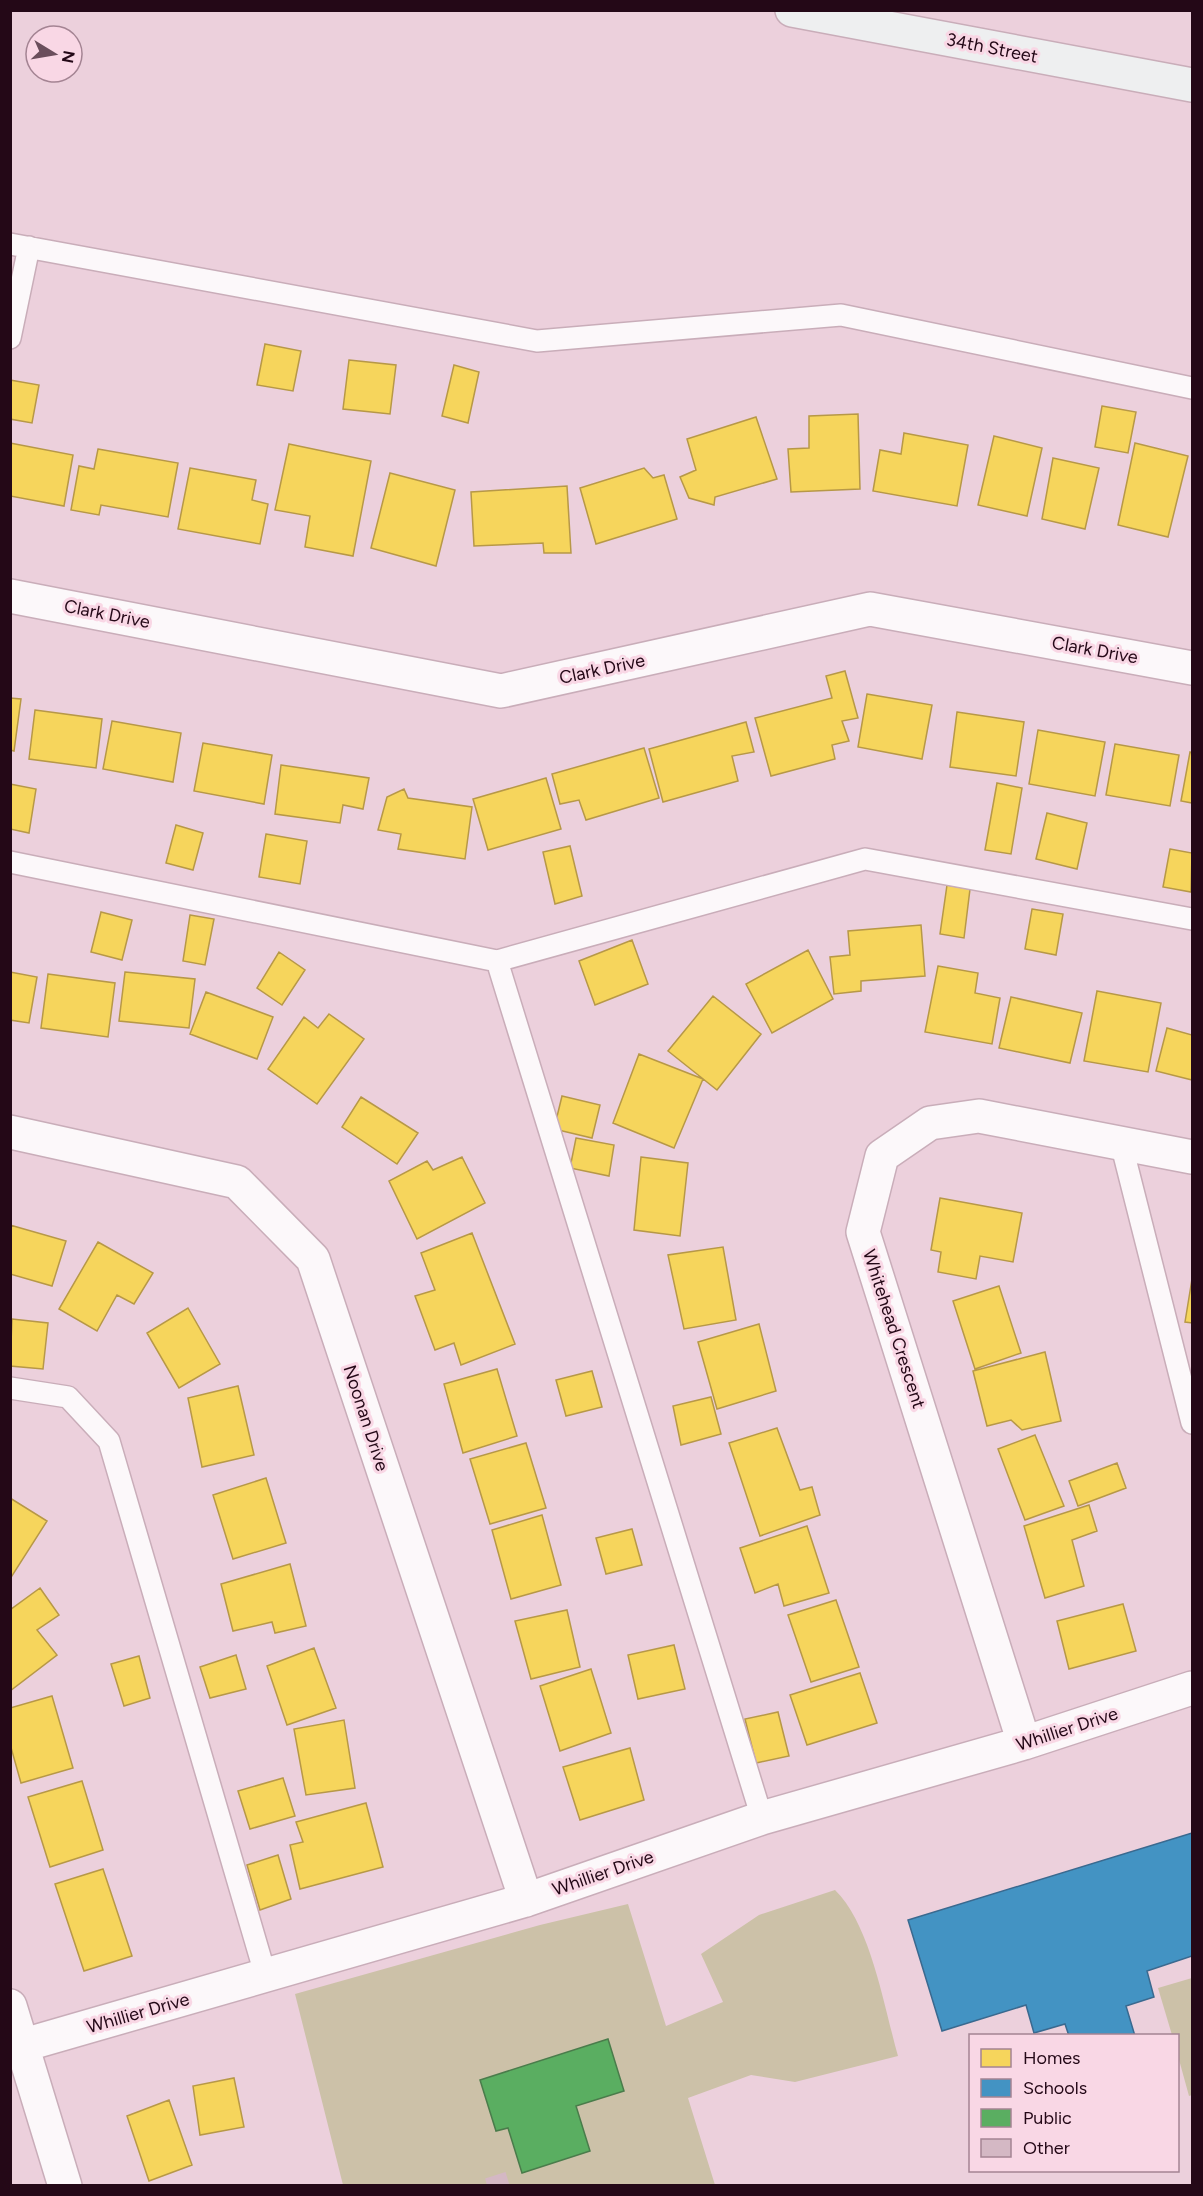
<svg xmlns="http://www.w3.org/2000/svg" width="1203" height="2196" font-family="Figtree,sans-serif">
  <style>
    .green { fill: #ccc1a8 }
    .homes { fill: #f6d55c; stroke: #b79847; stroke-width: 1.5 }
    .schools { fill: #4393c3; stroke: #3a698f; stroke-width: 1.5 }
    .public { fill: #5aae61; stroke: #4a7c4b; stroke-width: 1.5 }
    .building { fill: #d4b8c4; stroke: #d4b8c4; stroke-width: 1.5 }
    .lines { fill: none; stroke-linecap: round; stroke-linejoin: round }
    .lane-casing { stroke: #c9adb9; stroke-width: 24 }
    .street-casing { stroke: #c9adb9; stroke-width: 36 }
    .secondary-casing { stroke: #c9adb9; stroke-width: 36 }
    .lane { stroke: #fcf8fa; stroke-width: 21 }
    .street { stroke: #fcf8fa; stroke-width: 33 }
    .secondary { stroke: #eeeff0; stroke-width: 33 }
    .labels { text-anchor: middle; dominant-baseline: central; stroke-width: 6; stroke-linejoin: round; paint-order: stroke }
    .street-label { font-size: 18px; fill: #240817; stroke: #f9d7e5 }
  </style>
  <rect width="100%" height="100%" fill="#ecd0dc"/>
  <path class="green" d="M 835,1890 C 871,1925 884,2007 898,2056 L 795,2082 L 751,2075 L 688,2098 L 715,2185 L 343,2185 L 295,1994 L 540,1925 L 628,1904 L 666,2026 L 723,2002 L 701,1954 L 759,1915 Z
    M 1192,1978 L 1192,2095 L 1189,2096 L 1178,2056 L 1178,2036 L 1172,2035 L 1158,1988 Z"/>
  <path class="homes" d="M 265,344 L 301,351 L 293,391 L 257,385 Z
    M 349,360 L 396,365 L 390,414 L 343,409 Z
    M 454,365 L 479,372 L 468,423 L 442,416 Z
    M 10,380 L 39,385 L 32,423 L 10,419 Z
    M 1102,406 L 1136,412 L 1128,453 L 1095,447 Z
    M 858,414 L 860,489 L 791,492 L 788,449 L 809,448 L 809,416 Z
    M 756,417 L 777,479 L 715,497 L 714,505 L 689,498 L 680,477 L 696,470 L 687,439 Z
    M 904,433 L 968,445 L 957,506 L 873,491 L 880,450 L 901,454 Z
    M 994,436 L 1042,448 L 1027,516 L 978,505 Z
    M 10,443 L 73,455 L 64,506 L 10,496 Z
    M 1135,443 L 1188,456 L 1168,537 L 1118,525 Z
    M 289,444 L 371,461 L 353,556 L 305,547 L 310,516 L 275,510 Z
    M 98,449 L 178,463 L 168,517 L 101,505 L 99,515 L 71,510 L 79,466 L 94,469 Z
    M 1053,458 L 1099,468 L 1085,529 L 1042,519 Z
    M 190,468 L 256,480 L 252,500 L 268,504 L 260,544 L 178,529 Z
    M 644,468 L 653,478 L 664,475 L 677,519 L 596,544 L 580,488 Z
    M 390,473 L 455,490 L 436,566 L 371,548 Z
    M 567,486 L 571,553 L 544,553 L 543,543 L 474,546 L 471,492 Z
    M 845,671 L 858,718 L 842,721 L 849,741 L 832,745 L 835,759 L 771,776 L 755,718 L 832,698 L 826,676 Z
    M 867,694 L 932,705 L 922,759 L 858,747 Z
    M 10,698 L 21,699 L 14,751 L 10,750 Z
    M 35,710 L 102,719 L 96,768 L 29,759 Z
    M 957,712 L 1024,722 L 1016,776 L 950,767 Z
    M 112,721 L 181,733 L 173,782 L 103,769 Z
    M 746,722 L 754,752 L 732,756 L 738,781 L 663,802 L 649,749 Z
    M 1038,730 L 1105,742 L 1095,796 L 1029,784 Z
    M 203,743 L 272,755 L 264,804 L 194,791 Z
    M 1115,744 L 1179,755 L 1170,806 L 1106,795 Z
    M 644,748 L 659,798 L 586,820 L 579,800 L 560,804 L 552,774 Z
    M 1190,752 L 1192,753 L 1192,803 L 1181,801 Z
    M 281,765 L 369,778 L 363,809 L 343,805 L 340,823 L 275,814 Z
    M 546,778 L 561,829 L 488,850 L 473,799 Z
    M 997,783 L 1022,788 L 1011,854 L 985,850 Z
    M 10,784 L 36,789 L 29,833 L 10,829 Z
    M 404,789 L 408,798 L 472,807 L 465,859 L 398,849 L 401,834 L 378,830 L 387,797 Z
    M 1047,813 L 1087,823 L 1077,869 L 1036,859 Z
    M 176,825 L 203,833 L 193,870 L 166,863 Z
    M 266,834 L 307,841 L 300,884 L 259,877 Z
    M 570,846 L 582,896 L 555,904 L 543,852 Z
    M 1170,849 L 1192,853 L 1191,892 L 1163,887 Z
    M 947,885 L 970,889 L 964,938 L 940,934 Z
    M 1032,909 L 1063,914 L 1056,955 L 1025,949 Z
    M 101,912 L 132,920 L 122,960 L 91,952 Z
    M 190,915 L 214,919 L 205,965 L 183,961 Z
    M 921,925 L 925,976 L 861,981 L 861,991 L 834,994 L 830,957 L 850,955 L 848,931 Z
    M 632,940 L 648,984 L 595,1005 L 579,961 Z
    M 808,950 L 833,999 L 772,1033 L 746,984 Z
    M 279,952 L 305,970 L 282,1005 L 257,988 Z
    M 938,966 L 978,973 L 975,993 L 1000,998 L 992,1044 L 925,1032 Z
    M 10,972 L 37,977 L 29,1023 L 10,1020 Z
    M 125,972 L 195,979 L 189,1028 L 119,1021 Z
    M 48,974 L 115,983 L 108,1037 L 41,1028 Z
    M 1097,991 L 1161,1003 L 1148,1072 L 1084,1061 Z
    M 206,992 L 273,1017 L 257,1059 L 190,1034 Z
    M 713,996 L 761,1034 L 717,1090 L 668,1051 Z
    M 1011,997 L 1082,1013 L 1070,1063 L 999,1048 Z
    M 329,1014 L 364,1039 L 317,1104 L 268,1069 L 304,1017 L 318,1028 Z
    M 1167,1028 L 1192,1035 L 1192,1080 L 1156,1071 Z
    M 639,1054 L 703,1079 L 674,1148 L 613,1123 Z
    M 562,1096 L 600,1105 L 592,1138 L 554,1129 Z
    M 361,1097 L 418,1133 L 397,1164 L 342,1127 Z
    M 576,1138 L 614,1145 L 609,1176 L 570,1168 Z
    M 462,1157 L 485,1203 L 417,1239 L 389,1181 L 427,1161 L 433,1170 Z
    M 641,1157 L 688,1163 L 680,1236 L 634,1230 Z
    M 940,1198 L 1022,1213 L 1013,1262 L 980,1256 L 976,1279 L 938,1272 L 941,1252 L 931,1250 Z
    M 10,1225 L 66,1241 L 52,1286 L 10,1274 Z
    M 472,1233 L 515,1344 L 461,1365 L 454,1343 L 435,1350 L 415,1296 L 435,1290 L 421,1253 Z
    M 98,1242 L 153,1273 L 134,1304 L 117,1295 L 97,1331 L 59,1309 Z
    M 723,1247 L 736,1320 L 684,1329 L 668,1255 Z
    M 1192,1279 L 1192,1323 L 1185,1322 Z
    M 999,1286 L 1021,1353 L 975,1369 L 953,1301 Z
    M 188,1308 L 220,1364 L 179,1388 L 147,1333 Z
    M 12,1319 L 48,1323 L 43,1369 L 10,1366 Z
    M 759,1324 L 776,1391 L 717,1409 L 698,1342 Z
    M 1045,1352 L 1061,1421 L 1022,1430 L 1011,1420 L 987,1426 L 973,1371 Z
    M 497,1369 L 517,1436 L 463,1453 L 444,1384 Z
    M 592,1371 L 602,1407 L 566,1416 L 556,1380 Z
    M 238,1386 L 254,1455 L 202,1467 L 188,1398 Z
    M 711,1397 L 721,1434 L 681,1445 L 673,1406 Z
    M 777,1428 L 800,1490 L 812,1487 L 820,1515 L 760,1536 L 729,1443 Z
    M 1035,1435 L 1064,1506 L 1025,1520 L 998,1449 Z
    M 526,1443 L 546,1508 L 490,1524 L 470,1459 Z
    M 1117,1463 L 1126,1488 L 1078,1506 L 1069,1481 Z
    M 266,1478 L 286,1543 L 233,1559 L 213,1495 Z
    M 10,1498 L 47,1521 L 10,1579 Z
    M 1089,1505 L 1097,1531 L 1072,1540 L 1084,1586 L 1045,1598 L 1024,1526 Z
    M 542,1515 L 561,1585 L 511,1599 L 492,1530 Z
    M 807,1526 L 829,1593 L 784,1606 L 778,1584 L 755,1593 L 740,1548 Z
    M 632,1529 L 642,1565 L 606,1574 L 596,1538 Z
    M 290,1564 L 306,1626 L 275,1633 L 272,1622 L 233,1631 L 221,1584 Z
    M 40,1588 L 59,1615 L 37,1630 L 57,1655 L 10,1691 L 10,1610 Z
    M 836,1600 L 859,1667 L 811,1682 L 788,1615 Z
    M 1123,1604 L 1136,1651 L 1069,1669 L 1057,1621 Z
    M 567,1610 L 580,1667 L 531,1679 L 515,1621 Z
    M 674,1645 L 685,1689 L 638,1699 L 628,1655 Z
    M 314,1648 L 336,1708 L 287,1725 L 267,1666 Z
    M 236,1655 L 246,1689 L 210,1698 L 200,1667 Z
    M 139,1656 L 150,1698 L 124,1706 L 111,1664 Z
    M 591,1669 L 611,1733 L 560,1751 L 540,1686 Z
    M 860,1673 L 877,1723 L 807,1745 L 790,1695 Z
    M 52,1696 L 73,1768 L 21,1783 L 10,1744 L 10,1708 Z
    M 778,1712 L 789,1756 L 756,1763 L 745,1719 Z
    M 344,1720 L 355,1788 L 306,1795 L 294,1729 Z
    M 630,1748 L 644,1800 L 580,1820 L 563,1767 Z
    M 283,1778 L 295,1816 L 250,1829 L 238,1791 Z
    M 82,1781 L 103,1850 L 50,1867 L 28,1797 Z
    M 366,1803 L 383,1867 L 300,1889 L 290,1845 L 303,1842 L 296,1822 Z
    M 278,1855 L 291,1899 L 260,1910 L 247,1865 Z
    M 103,1869 L 132,1956 L 84,1971 L 55,1884 Z
    M 234,2078 L 244,2127 L 200,2135 L 193,2086 Z
    M 169,2100 L 192,2165 L 149,2181 L 127,2116 Z"/>
  <path class="schools" d="M 1192,1833 L 1192,1956 L 1147,1971 L 1154,1997 L 1126,2006 L 1135,2036 L 1069,2036 L 1065,2024 L 1034,2033 L 1026,2005 L 942,2031 L 908,1920 Z"/>
  <path class="public" d="M 608,2039 L 624,2091 L 576,2106 L 590,2151 L 522,2173 L 508,2128 L 496,2131 L 480,2080 Z"/>
  <path class="building" d="M 505,2173 L 509,2186 L 488,2186 L 486,2179 Z"/>
  <g class="lines">
    <defs>
      <path id="lane" d="M 10,244 L 537,341 L 841,315 L 1192,388
        M 10,338 L 29,247
        M 10,862 L 497,961 L 865,859 L 1192,919
        M 497,961 L 762,1818
        M 1121,1143 L 1192,1423
        M 10,1388 L 68,1397 L 109,1441 L 266,1977"/>
      <path id="street" d="M 10,596 L 501,691 L 870,609 L 1192,668
        M 10,1132 L 237,1182 L 313,1259 L 526,1900
        M 1024,1743 L 863,1232 L 882,1156 L 930,1123 L 979,1116 L 1192,1157
        M 10,2006 L 65,2186
        M 10,2049 L 526,1900 L 762,1818 L 1024,1743 L 1192,1688"/>
      <path id="secondary" d="M 792,10 L 1192,85"/>
    </defs>
    <use href="#lane" class="lane-casing"/>
    <use href="#street" class="street-casing"/>
    <use href="#secondary" class="secondary-casing"/>
    <use href="#lane" class="lane"/>
    <use href="#street" class="street"/>
    <use href="#secondary" class="secondary"/>
  </g>
  <g class="labels">
    <g class="street-label">
      <text transform="translate(992 48) rotate(11)">34th Street</text>
      <text transform="translate(107 614) rotate(11)">Clark Drive</text>
      <text transform="translate(1095 650) rotate(10)">Clark Drive</text>
      <text transform="translate(602 669) rotate(-12)">Clark Drive</text>
      <text transform="translate(894 1329) rotate(72)">Whitehead Crescent</text>
      <text transform="translate(366 1418) rotate(72)">Noonan Drive</text>
      <text transform="translate(1067 1729) rotate(-18)">Whillier Drive</text>
      <text transform="translate(603 1873) rotate(-19)">Whillier Drive</text>
      <text transform="translate(138 2013) rotate(-16)">Whillier Drive</text>
    </g>
  </g>
  <rect width="1203" height="2196" fill="none" stroke="#240817" stroke-width="24"/>
  <rect x="969" y="2034" width="210" height="138" fill="#f9d7e5" stroke="#a48493" stroke-width="1.5"/>
  <rect x="981" y="2049" width="30" height="18" fill="#f6d55c" stroke="#a48493" stroke-width="1.5"/>
  <text x="1023" y="2064" font-size="18" fill="#240817">Homes</text>
  <rect x="981" y="2079" width="30" height="18" fill="#4393c3" stroke="#a48493" stroke-width="1.5"/>
  <text x="1023" y="2094" font-size="18" fill="#240817">Schools</text>
  <rect x="981" y="2109" width="30" height="18" fill="#5aae61" stroke="#a48493" stroke-width="1.5"/>
  <text x="1023" y="2124" font-size="18" fill="#240817">Public</text>
  <rect x="981" y="2139" width="30" height="18" fill="#d4b8c4" stroke="#a48493" stroke-width="1.5"/>
  <text x="1023" y="2154" font-size="18" fill="#240817">Other</text>
  <g transform="translate(54 54) rotate(101)"><circle r="28" fill="#f9d7e5" stroke="#a48493" stroke-width="1.5"/>
  <path d="M0-4.5L10 22L0 15L-10 22Z" fill="#6a4e5c"/>
  <text y="-9" font-size="16" font-weight="bold" text-anchor="middle" fill="#240817">N</text>
  </g>
</svg>
